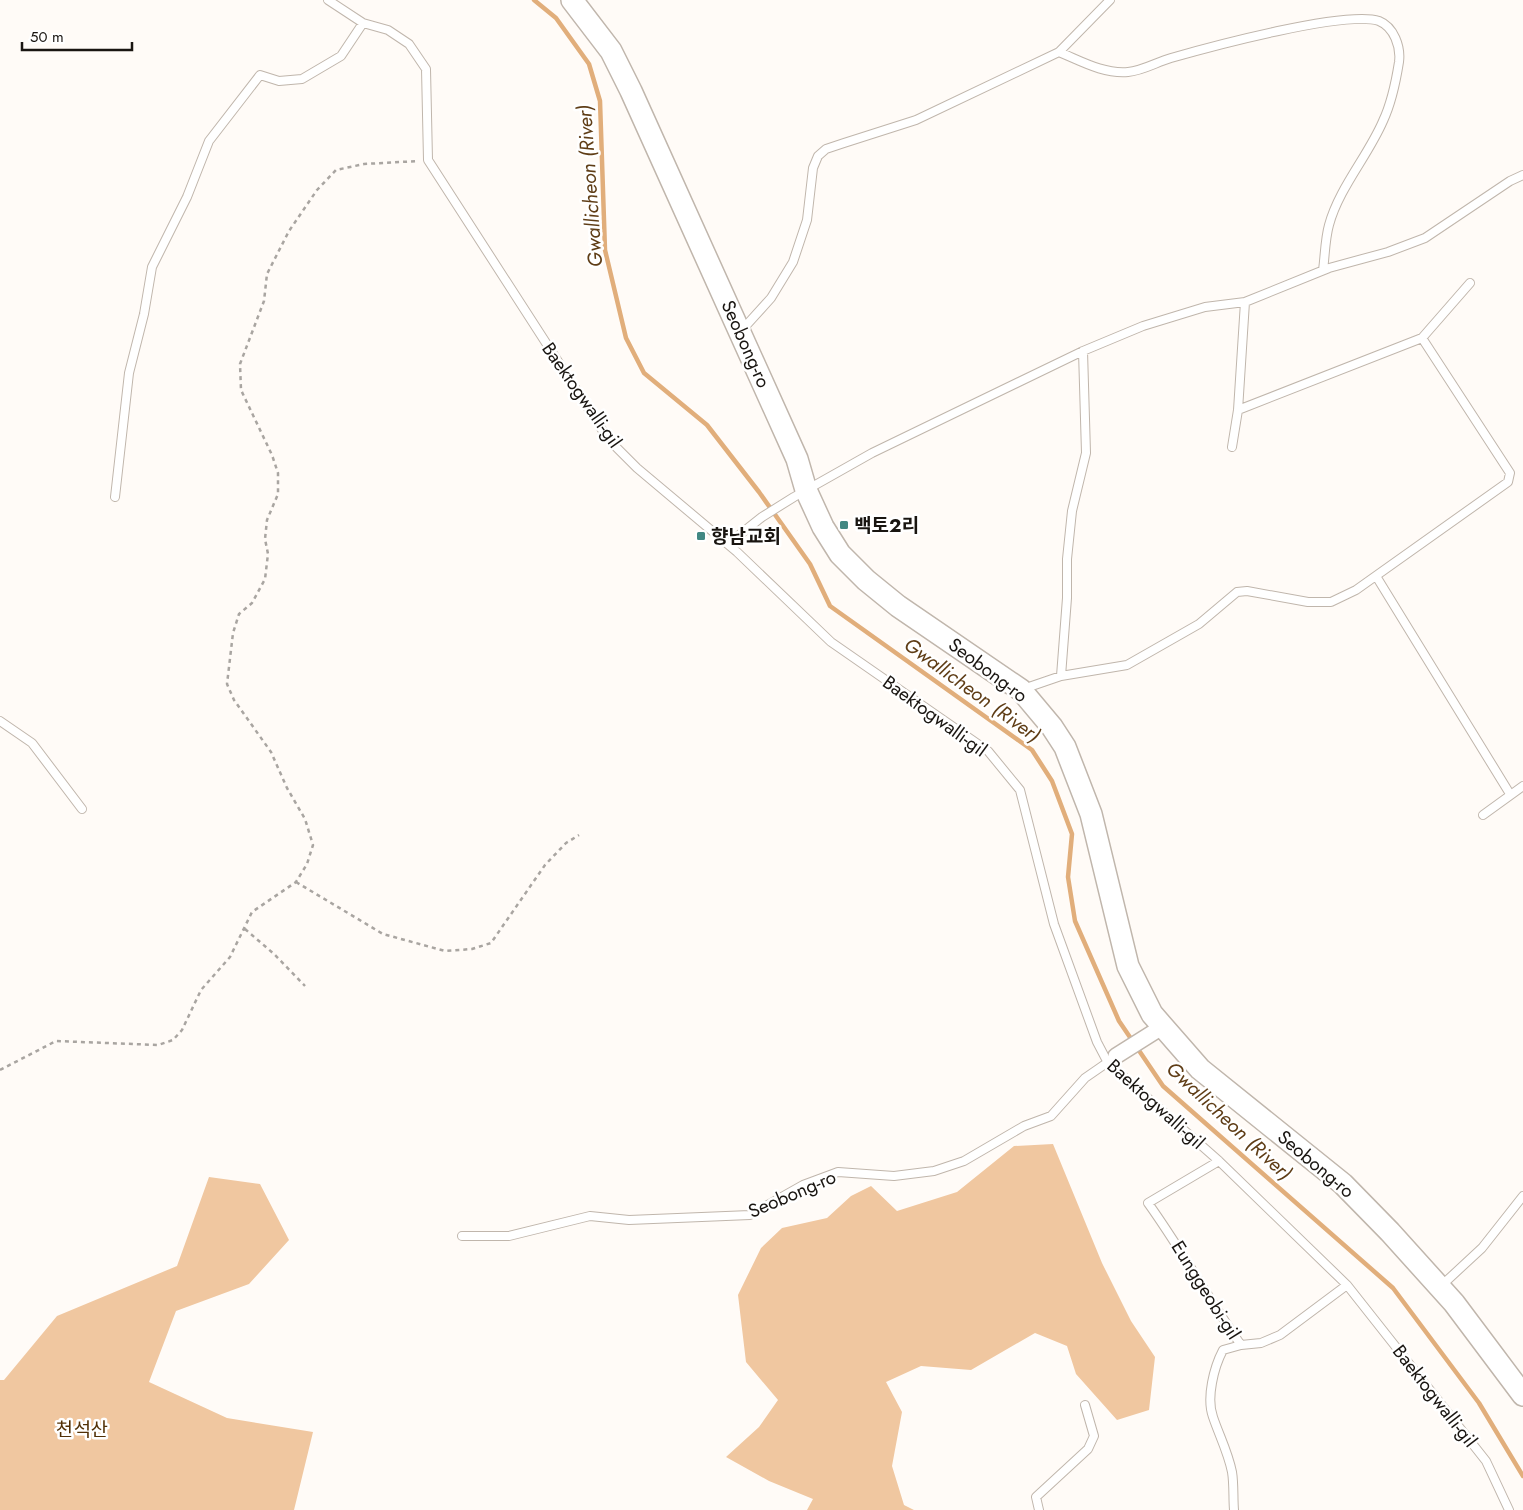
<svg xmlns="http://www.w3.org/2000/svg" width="1523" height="1510" font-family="Jost,'Noto Sans KR',sans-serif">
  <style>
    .green { fill: #f0c7a0 }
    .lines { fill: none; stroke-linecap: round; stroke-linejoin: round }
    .stream { stroke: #e1ae7b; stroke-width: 4.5 }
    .lane-casing { stroke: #c0b6ac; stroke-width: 10 }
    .street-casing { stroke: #c0b6ac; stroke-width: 18 }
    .secondary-casing { stroke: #c0b6ac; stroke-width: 24 }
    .path { stroke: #a9a5a1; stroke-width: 2.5; stroke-dasharray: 4 4; stroke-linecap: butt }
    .lane { stroke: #fff; stroke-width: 8 }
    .street { stroke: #fff; stroke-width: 15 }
    .secondary { stroke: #fff; stroke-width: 21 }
    .poi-dot { fill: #418883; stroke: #fff; stroke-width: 2 }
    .labels { text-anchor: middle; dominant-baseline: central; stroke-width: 5; stroke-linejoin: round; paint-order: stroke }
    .street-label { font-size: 19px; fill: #191511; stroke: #fff }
    .poi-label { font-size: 19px; font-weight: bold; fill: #191511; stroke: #fff; text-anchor: start }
    .park-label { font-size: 19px; fill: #523006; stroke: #fff }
    .water-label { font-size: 20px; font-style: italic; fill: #5f3d16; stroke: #fff }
  </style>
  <rect width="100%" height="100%" fill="#fffbf7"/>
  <path class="green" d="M 1053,1144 L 1102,1263 L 1131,1321 L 1155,1357 L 1149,1410 L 1117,1420 L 1076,1374 L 1067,1346 L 1035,1333 L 971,1370 L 921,1366 L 886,1382 L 902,1412 L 892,1466 L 904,1505 L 914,1510 L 807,1510 L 813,1499 L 769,1481 L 726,1457 L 759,1427 L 778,1400 L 746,1362 L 738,1295 L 761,1248 L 782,1228 L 827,1218 L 851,1196 L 871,1186 L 897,1211 L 957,1192 L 1014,1146 Z
    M 209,1177 L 260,1184 L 289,1240 L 249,1284 L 176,1311 L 149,1382 L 227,1418 L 313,1432 L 294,1510 L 0,1510 L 0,1380 L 4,1380 L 57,1316 L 177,1266 Z"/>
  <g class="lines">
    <path class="stream" d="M 534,0 L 556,18 L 589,64 L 600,101 L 605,250 L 626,338 L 644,373 L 707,425 L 759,492 L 810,564 L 830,606 L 1032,750 L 1052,781 L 1072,834 L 1068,877 L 1075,921 L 1119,1021 L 1163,1086 L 1393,1288 L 1479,1403 L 1523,1476"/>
    <defs>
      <path id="lane" d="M 328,0 L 363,23 L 388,30 L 409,44 L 426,69 L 428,160 L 608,439 L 637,468 L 737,552 L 831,642 L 988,751 L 1020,790 L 1054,924 L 1097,1042 L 1108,1063 L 1219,1161 L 1347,1285 L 1486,1461 L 1509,1510
        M 1059,52 C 1081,61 1103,74 1128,72 C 1142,71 1157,62 1171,58 C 1209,47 1346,10 1379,21 C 1394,27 1401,47 1399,62 C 1396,81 1391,104 1383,121 C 1368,156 1339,188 1329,225 C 1325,239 1325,256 1323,270
        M 742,330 L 771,298 L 793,262 L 807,220 L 813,168 L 818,156 L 826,149 L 844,143 L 916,120 L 1059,52 L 1110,0
        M 1422,338 L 1470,283
        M 1232,447 L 1238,410 L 1245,302
        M 115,497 L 129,373 L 144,314 L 152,267 L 187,197 L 209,141 L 260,75 L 279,81 L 302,79 L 341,56 L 363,23
        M 728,544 L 762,517 L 794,497 L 872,453 L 1083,351 L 1143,326 L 1205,307 L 1245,302 L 1329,268 L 1388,252 L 1425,238 L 1510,181 L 1523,175
        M 1376,576 L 1510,794
        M 1061,676 L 1067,598 L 1067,559 L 1072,511 L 1086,453 L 1083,351
        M 1023,689 L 1061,676 L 1127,665 L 1199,624 L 1237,592 L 1247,591 L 1308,602 L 1331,602 L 1356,590 L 1508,482 L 1510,473 L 1422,338 L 1238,410
        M 0,721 L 32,743 L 82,809
        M 1483,815 L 1523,786
        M 1219,1161 L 1148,1203 C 1181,1249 1208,1298 1241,1345 L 1223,1350 C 1214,1367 1206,1398 1213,1417 C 1219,1435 1228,1452 1232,1472 C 1234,1484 1233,1498 1234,1510
        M 462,1236 L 509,1236 L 590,1216 L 629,1220 L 750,1215 L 803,1185 L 838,1172 L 894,1176 L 934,1171 L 964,1161 L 1024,1126 L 1051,1116 L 1085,1078 L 1111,1060
        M 1441,1286 L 1482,1248 L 1523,1196
        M 1241,1345 L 1261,1343 L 1280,1335 L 1347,1285
        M 1039,1510 L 1036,1497 L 1088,1449 L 1094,1436 L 1085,1405"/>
      <path id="street" d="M 1116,1056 L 1162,1027"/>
      <path id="secondary" d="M 572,0 L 611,51 L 631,91 L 797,459 L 806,490 L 823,527 L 840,554 L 866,580 L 898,606 L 1021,690 L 1052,727 L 1065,747 L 1091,814 L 1128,966 L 1152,1014 L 1200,1069 L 1343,1184 L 1390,1232 L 1454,1303 L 1523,1395"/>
    </defs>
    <use href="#lane" class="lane-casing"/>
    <use href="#street" class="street-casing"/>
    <use href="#secondary" class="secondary-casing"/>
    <path class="path" d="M 296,882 L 383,934 L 445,951 L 472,949 L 491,943 L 545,865 L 566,843 L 579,835
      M 245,929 L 274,954 L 305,986
      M 0,1070 L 56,1041 L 158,1045 L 173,1040 L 182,1030 L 201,990 L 230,957 L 252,912 L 296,882 L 307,864 L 313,845 L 305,819 L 287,788 L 271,752 L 234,700 L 227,684 L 233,633 L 239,614 L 252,603 L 265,579 L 268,554 L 265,539 L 267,520 L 278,494 L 278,473 L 272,455 L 241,390 L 240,364 L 264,301 L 267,274 L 289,231 L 317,190 L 336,170 L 364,164 L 419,161"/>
    <use href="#lane" class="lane"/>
    <use href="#street" class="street"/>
    <use href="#secondary" class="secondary"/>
  </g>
  <g class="poi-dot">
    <rect x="839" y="520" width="10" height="10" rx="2.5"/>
    <rect x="696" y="531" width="10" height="10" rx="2.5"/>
  </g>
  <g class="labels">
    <g class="street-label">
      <text transform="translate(746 344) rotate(66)">Seobong-ro</text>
      <text transform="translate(582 395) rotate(55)">Baektogwalli-gil</text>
      <text transform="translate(988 670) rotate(37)">Seobong-ro</text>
      <text transform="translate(935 716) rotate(36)">Baektogwalli-gil</text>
      <text transform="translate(1156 1104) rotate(42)">Baektogwalli-gil</text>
      <text transform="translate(1316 1164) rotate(40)">Seobong-ro</text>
      <text transform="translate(792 1194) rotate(-23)">Seobong-ro</text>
      <text transform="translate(1206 1290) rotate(58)">Eunggeobi-gil</text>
      <text transform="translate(1435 1396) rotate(52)">Baektogwalli-gil</text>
    </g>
    <g class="poi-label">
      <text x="854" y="525">백토2리</text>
      <text x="711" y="536">향남교회</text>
    </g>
    <g class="park-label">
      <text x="82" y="1429">천석산</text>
    </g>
    <g class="water-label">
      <text transform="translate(590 186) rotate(-94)">Gwallicheon (River)</text>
      <text transform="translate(972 690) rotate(36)">Gwallicheon (River)</text>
      <text transform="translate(1229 1121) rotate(43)">Gwallicheon (River)</text>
    </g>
  </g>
  <path d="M22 42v8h110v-8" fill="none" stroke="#191511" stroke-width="2.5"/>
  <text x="30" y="42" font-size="15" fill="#191511" stroke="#ffffff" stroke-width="4" paint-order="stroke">50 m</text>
</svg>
